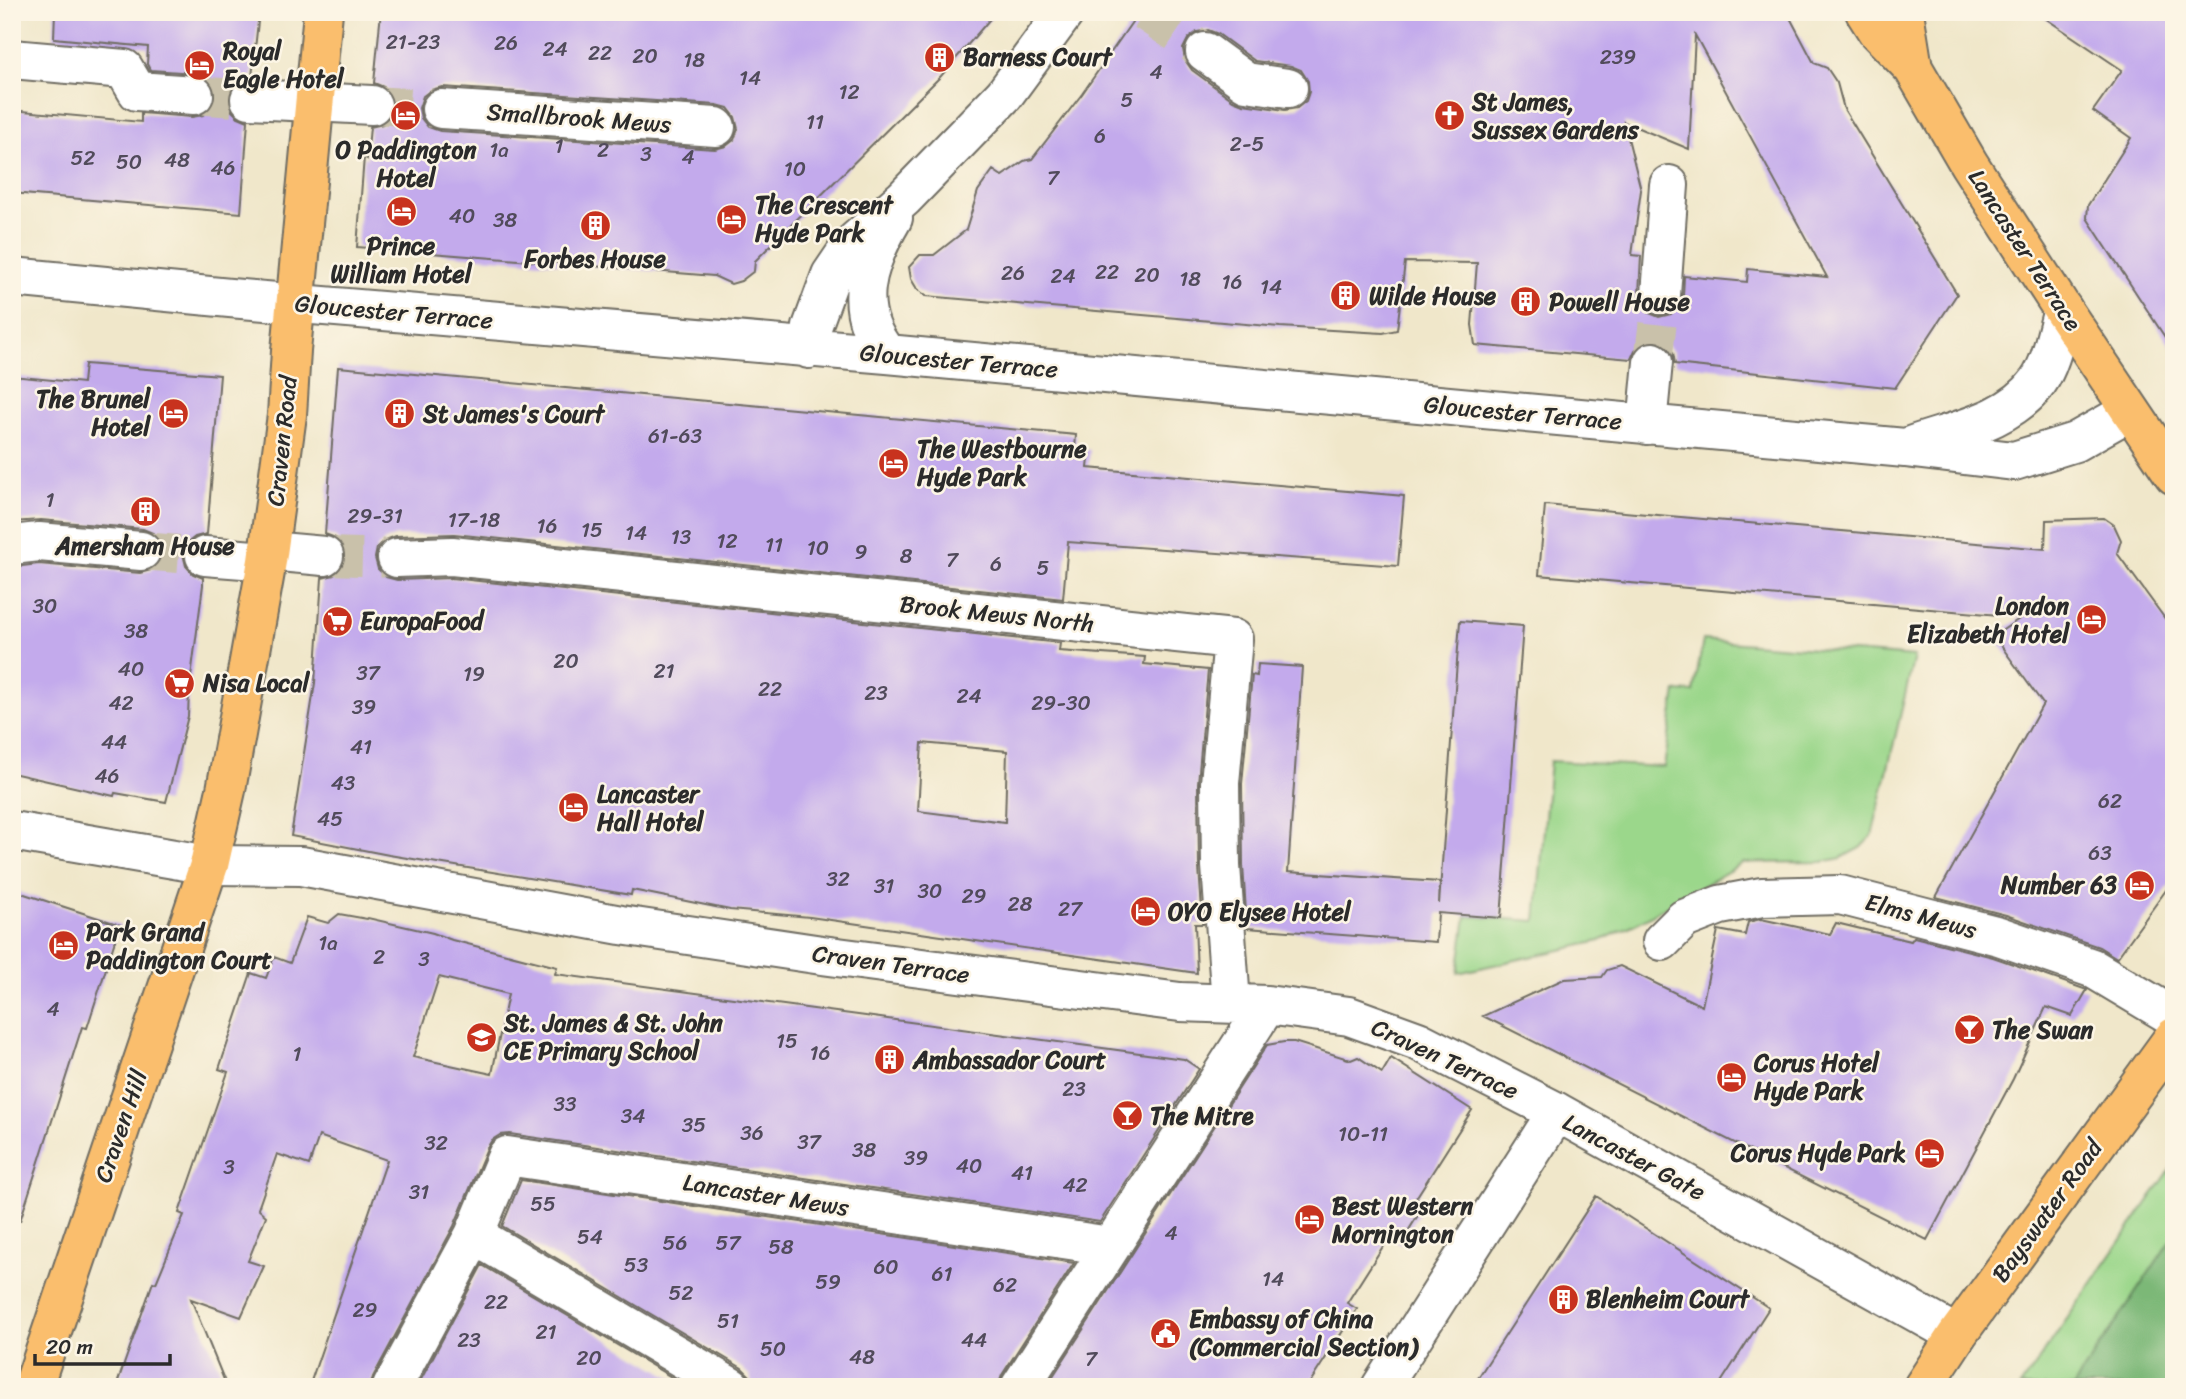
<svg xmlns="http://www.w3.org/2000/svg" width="2186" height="1399" font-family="Sriracha,sans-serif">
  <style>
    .green { fill: #9bd78b; stroke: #63815b; stroke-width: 2 }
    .forest { fill: #7cb877; stroke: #547251; stroke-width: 2 }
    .building { fill: #c3aaec; fill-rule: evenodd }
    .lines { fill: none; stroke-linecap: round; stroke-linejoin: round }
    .minor-tunnel { stroke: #c9c1aa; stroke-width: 38; stroke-dasharray: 38 19; stroke-linecap: butt }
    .minor-casing { stroke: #706d63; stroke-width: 42 }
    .major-casing { stroke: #706d63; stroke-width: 42 }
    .minor { stroke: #fff; stroke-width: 38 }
    .major { stroke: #fabe6d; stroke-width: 38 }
    .labels { text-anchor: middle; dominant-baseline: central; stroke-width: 5; stroke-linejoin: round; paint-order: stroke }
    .number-label { font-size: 21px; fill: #514b5b }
    .poi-label { font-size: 24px; font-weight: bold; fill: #2b2b2b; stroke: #fcf5e5; text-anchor: start }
    .street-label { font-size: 24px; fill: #2b2b2b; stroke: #fcf5e5 }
  </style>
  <rect width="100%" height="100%" fill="#fcf5e5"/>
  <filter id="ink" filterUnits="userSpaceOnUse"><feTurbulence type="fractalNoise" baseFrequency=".0143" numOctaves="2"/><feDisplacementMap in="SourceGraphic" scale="14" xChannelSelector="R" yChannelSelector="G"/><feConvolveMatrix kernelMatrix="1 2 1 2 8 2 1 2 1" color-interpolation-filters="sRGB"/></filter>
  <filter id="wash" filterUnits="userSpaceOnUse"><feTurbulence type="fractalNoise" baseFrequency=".00686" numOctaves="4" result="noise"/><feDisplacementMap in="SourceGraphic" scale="28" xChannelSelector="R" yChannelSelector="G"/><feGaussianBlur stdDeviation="1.57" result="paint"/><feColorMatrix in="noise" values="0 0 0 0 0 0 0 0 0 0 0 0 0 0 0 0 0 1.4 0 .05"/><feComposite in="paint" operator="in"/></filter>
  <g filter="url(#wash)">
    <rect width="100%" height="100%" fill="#f0e7ca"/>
    <path class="green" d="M 1703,640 L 1914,657 L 1872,836 L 1860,848 L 1841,858 L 1822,862 L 1743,863 L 1639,922 L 1600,941 L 1458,973 L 1466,916 L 1536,921 L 1550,761 L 1664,767 L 1676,691 L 1694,692 Z
      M 2174,1164 L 2174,1387 L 2020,1387 Z"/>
    <path class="forest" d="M 2174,1235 L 2174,1387 L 2073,1387 Z"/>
    <g id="blocks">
      <path class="building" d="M 55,12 L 259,12 L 252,77 L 239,80 L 231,88 L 228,97 L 231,110 L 238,117 L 248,121 L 241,213 L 12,193 L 12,110 L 141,122 L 141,113 L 192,117 L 203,115 L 212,108 L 216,97 L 213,85 L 206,77 L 196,73 L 150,70 L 147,64 L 148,47 L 54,38 Z
        M 381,12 L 996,12 L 941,76 L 755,261 L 754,271 L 741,281 L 731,284 L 714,276 L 357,247 L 364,157 L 367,159 L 370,127 L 383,124 L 391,116 L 394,107 L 391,94 L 384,87 L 374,83 ZM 442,87 L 717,105 L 728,108 L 735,117 L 738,129 L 734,140 L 726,146 L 715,149 L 440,131 L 428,127 L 421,118 L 419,108 L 423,96 L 431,90 Z
        M 1139,12 L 1787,12 L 1814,63 L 1827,68 L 1837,83 L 1844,109 L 1957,294 L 1895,388 L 1675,364 L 1673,352 L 1666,345 L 1656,340 L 1643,342 L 1635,350 L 1631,359 L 1475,345 L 1472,325 L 1477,263 L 1405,262 L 1397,330 L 1383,333 L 1280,327 L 926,296 L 917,289 L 911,279 L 909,267 L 920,255 L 934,255 L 966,230 L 978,191 L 993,170 L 1002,176 L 1024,161 L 1032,159 L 1082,94 ZM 1208,30 L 1218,34 L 1255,61 L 1291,66 L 1301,70 L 1308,81 L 1309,92 L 1306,101 L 1297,108 L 1285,110 L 1243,104 L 1233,100 L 1192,70 L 1185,60 L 1183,49 L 1188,39 L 1197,32 ZM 1695,35 L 1827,277 L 1748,269 L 1747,282 L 1684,276 L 1683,297 L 1679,307 L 1671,314 L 1659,317 L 1649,313 L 1642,305 L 1639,294 L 1641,256 L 1632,255 L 1641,190 L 1624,122 L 1689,149 Z
        M 2036,12 L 2174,12 L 2174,351 L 2087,218 L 2088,205 L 2131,138 L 2093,111 L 2122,70 Z
        M 85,364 L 220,375 L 207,534 L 195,537 L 187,543 L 183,554 L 186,566 L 193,574 L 203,578 L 203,585 L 189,692 L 188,716 L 166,802 L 115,793 L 114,796 L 12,773 L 12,574 L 22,566 L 39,564 L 140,573 L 151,570 L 159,563 L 163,554 L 160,541 L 153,533 L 143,529 L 41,520 L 12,522 L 12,376 L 83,383 Z
        M 338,367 L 1076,435 L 1075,449 L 1090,450 L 1088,468 L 1404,496 L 1398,566 L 1068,542 L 1063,599 L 454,534 L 396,536 L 385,540 L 377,548 L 375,558 L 378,569 L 386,577 L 397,580 L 451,578 L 1060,643 L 1059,651 L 1145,657 L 1144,664 L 1208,670 L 1198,783 L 1199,868 L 1203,924 L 1195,924 L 1197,973 L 810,917 L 730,910 L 632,890 L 631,895 L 389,855 L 291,836 L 315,683 L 322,578 L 334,575 L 341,569 L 346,559 L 343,546 L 336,538 L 325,534 ZM 922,743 L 1007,751 L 1005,822 L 918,811 Z
        M 1545,505 L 2045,549 L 2046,520 L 2104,518 L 2114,525 L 2121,540 L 2117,553 L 2174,631 L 2174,879 L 2117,958 L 2099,947 L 2006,915 L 1936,897 L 2043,704 L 1994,636 L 2022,617 L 1539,575 Z
        M 1460,621 L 1523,626 L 1501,918 L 1438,913 L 1436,942 L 1247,928 L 1243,865 L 1242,784 L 1252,675 L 1257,676 L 1258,664 L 1302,667 L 1288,872 L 1440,882 L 1439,904 Z
        M 12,890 L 120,925 L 87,1028 L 82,1027 L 20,1221 L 12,1220 Z
        M 339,914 L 367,919 L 368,918 L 433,933 L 452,940 L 557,967 L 555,974 L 1184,1059 L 1199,1069 L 1100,1222 L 510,1134 L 500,1135 L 492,1140 L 487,1148 L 454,1226 L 373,1377 L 370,1387 L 309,1387 L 387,1160 L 319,1136 L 309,1165 L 277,1154 L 258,1209 L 266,1216 L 248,1261 L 264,1266 L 241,1317 L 191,1299 L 227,1387 L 116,1387 L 153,1282 L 156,1283 L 184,1215 L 179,1213 L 228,1072 L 219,1069 L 251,973 L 266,978 L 274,957 L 290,963 L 307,917 L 328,923 ZM 439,977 L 508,994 L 492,1074 L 413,1057 Z
        M 1761,919 L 1830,934 L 1836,923 L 1911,941 L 1914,937 L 1993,957 L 2087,990 L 2072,1016 L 2046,1007 L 2013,1079 L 1927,1240 L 1483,1016 L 1564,979 L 1602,977 L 1607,970 L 1620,966 L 1702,1006 L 1718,930 L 1745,935 L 1748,922 Z
        M 1284,1042 L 1294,1042 L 1351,1060 L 1358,1057 L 1382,1073 L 1391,1058 L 1472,1110 L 1416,1198 L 1425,1204 L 1400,1244 L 1389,1237 L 1347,1303 L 1357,1309 L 1307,1387 L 1046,1387 L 1265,1048 L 1267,1045 Z
        M 521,1180 L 1074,1263 L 1002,1375 L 998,1387 L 753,1387 L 750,1376 L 742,1368 L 502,1226 Z
        M 1596,1196 L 1769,1308 L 1718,1387 L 1472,1387 Z
        M 482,1265 L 688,1387 L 417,1387 Z"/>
    </g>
  </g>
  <g filter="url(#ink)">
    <use href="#blocks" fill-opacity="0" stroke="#706d63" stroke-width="2"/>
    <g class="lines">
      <path class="minor-tunnel" d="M 1145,12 L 1205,52
        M 194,95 L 250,99
        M 372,105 L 441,109
        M 1653,362 L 1661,295
        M 141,551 L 205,556
        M 324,556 L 397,558"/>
      <defs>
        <path id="minor" d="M 1205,52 L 1246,82 L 1288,88
          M 12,59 L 124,69 L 137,91 L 194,95
          M 250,99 L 372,105
          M 441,109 L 716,127
          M 12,277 L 230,298 L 887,354 L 1905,448 L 2014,461 L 2075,442 L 2130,411
          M 1661,295 L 1669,185
          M 809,349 L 812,327 L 831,275 L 852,244 L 904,198 L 1004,95 L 1065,12
          M 887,354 C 850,309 866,264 893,218
          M 1647,425 L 1653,362
          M 1913,445 C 1956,430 2010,421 2038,382 C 2052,362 2056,333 2063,310
          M 12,545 L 39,542 L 141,551
          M 269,551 L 324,556
          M 205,556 L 267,561
          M 397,558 L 452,556 L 1233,639 L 1220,783 L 1221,866 L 1231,1003
          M 12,831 L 209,865 L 301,866 L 621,925 L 822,955 L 1180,1002 L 1267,1005 L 1349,1016 L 1418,1041 L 1557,1112 L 1957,1335
          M 1662,941 L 1684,919 L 1720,905 L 1762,897 L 1840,895 L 1999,936 L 2092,968 L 2174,1017
          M 474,1235 L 731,1387
          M 392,1387 L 474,1235 L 507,1156 L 1110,1246
          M 1020,1387 L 1267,1005
          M 1381,1387 L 1557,1112"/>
        <path id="major" d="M 1865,12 L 1877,31 L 1913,68
          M 1904,12 L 1913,68 L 1969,164 L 2063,310 L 2174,475
          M 33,1387 L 209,865 L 226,790 L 267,561 L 287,415 L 291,351 L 323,12
          M 1923,1387 L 1957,1335 L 2174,1037"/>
      </defs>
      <use href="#minor" class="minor-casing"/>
      <use href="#major" class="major-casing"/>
      <use href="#minor" class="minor"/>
      <use href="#major" class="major"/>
    </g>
  </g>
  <defs>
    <symbol id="building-disc" viewBox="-11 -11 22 22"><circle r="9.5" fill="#c8321e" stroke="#fcf5e5"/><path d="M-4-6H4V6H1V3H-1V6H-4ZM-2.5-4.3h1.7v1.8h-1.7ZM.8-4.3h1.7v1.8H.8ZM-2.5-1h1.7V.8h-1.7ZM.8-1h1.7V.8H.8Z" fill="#fff"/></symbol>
    <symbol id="hotel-disc" viewBox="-11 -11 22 22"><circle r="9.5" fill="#c8321e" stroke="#fcf5e5"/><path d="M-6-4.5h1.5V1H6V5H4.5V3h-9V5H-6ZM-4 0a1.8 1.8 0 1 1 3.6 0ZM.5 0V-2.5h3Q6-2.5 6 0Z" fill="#fff"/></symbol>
    <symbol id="church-disc" viewBox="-11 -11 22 22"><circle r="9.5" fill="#c8321e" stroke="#fcf5e5"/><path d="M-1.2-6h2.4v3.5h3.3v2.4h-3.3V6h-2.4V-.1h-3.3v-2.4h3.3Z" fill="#fff"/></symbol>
    <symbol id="supermarket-disc" viewBox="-11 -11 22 22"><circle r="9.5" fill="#c8321e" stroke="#fcf5e5"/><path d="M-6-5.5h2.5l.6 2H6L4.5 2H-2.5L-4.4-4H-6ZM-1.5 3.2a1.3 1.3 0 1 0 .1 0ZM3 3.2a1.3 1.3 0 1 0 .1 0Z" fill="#fff"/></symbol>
    <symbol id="bar-disc" viewBox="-11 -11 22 22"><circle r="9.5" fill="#c8321e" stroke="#fcf5e5"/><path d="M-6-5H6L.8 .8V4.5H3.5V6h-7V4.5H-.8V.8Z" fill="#fff"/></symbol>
    <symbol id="school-disc" viewBox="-11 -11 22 22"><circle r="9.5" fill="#c8321e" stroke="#fcf5e5"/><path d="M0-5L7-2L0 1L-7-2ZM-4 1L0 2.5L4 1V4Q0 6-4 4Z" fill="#fff"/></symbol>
    <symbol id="civic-disc" viewBox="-11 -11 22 22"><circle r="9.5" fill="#c8321e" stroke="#fcf5e5"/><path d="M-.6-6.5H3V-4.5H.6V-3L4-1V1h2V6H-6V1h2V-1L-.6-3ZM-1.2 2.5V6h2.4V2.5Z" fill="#fff"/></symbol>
  </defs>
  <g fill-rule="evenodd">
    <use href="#building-disc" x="922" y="40" width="35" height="35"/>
    <use href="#hotel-disc" x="182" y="48" width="35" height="35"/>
    <use href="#hotel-disc" x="388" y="98" width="35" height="35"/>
    <use href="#church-disc" x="1432" y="98" width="35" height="35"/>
    <use href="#hotel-disc" x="384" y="194" width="35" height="35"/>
    <use href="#hotel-disc" x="714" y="202" width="35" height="35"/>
    <use href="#building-disc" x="578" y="208" width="35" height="35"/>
    <use href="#building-disc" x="1328" y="278" width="35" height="35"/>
    <use href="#building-disc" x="1508" y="284" width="35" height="35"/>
    <use href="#hotel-disc" x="156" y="396" width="35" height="35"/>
    <use href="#building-disc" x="382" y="396" width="35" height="35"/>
    <use href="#hotel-disc" x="876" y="446" width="35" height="35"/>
    <use href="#building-disc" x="128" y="494" width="35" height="35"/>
    <use href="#hotel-disc" x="2074" y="602" width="35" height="35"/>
    <use href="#supermarket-disc" x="320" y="604" width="35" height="35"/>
    <use href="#supermarket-disc" x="162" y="666" width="35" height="35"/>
    <use href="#hotel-disc" x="556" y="790" width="35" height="35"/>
    <use href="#hotel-disc" x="2122" y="868" width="35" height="35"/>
    <use href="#hotel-disc" x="1128" y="894" width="35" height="35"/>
    <use href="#hotel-disc" x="46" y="928" width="35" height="35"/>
    <use href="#bar-disc" x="1952" y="1012" width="35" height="35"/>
    <use href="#school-disc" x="464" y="1020" width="35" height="35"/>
    <use href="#building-disc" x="872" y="1042" width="35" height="35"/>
    <use href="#hotel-disc" x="1714" y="1060" width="35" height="35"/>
    <use href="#bar-disc" x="1110" y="1098" width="35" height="35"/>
    <use href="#hotel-disc" x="1912" y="1136" width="35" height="35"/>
    <use href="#hotel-disc" x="1292" y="1202" width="35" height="35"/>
    <use href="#building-disc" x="1546" y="1282" width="35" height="35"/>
    <use href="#civic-disc" x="1148" y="1316" width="35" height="35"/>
  </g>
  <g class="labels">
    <g class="number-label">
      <text x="413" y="42">21-23</text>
      <text x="506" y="43">26</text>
      <text x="555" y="49">24</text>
      <text x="600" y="53">22</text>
      <text x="645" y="56">20</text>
      <text x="1618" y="57">239</text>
      <text x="694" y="60">18</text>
      <text x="1156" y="72">4</text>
      <text x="750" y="78">14</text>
      <text x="849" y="92">12</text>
      <text x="1127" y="100">5</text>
      <text x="815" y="122">11</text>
      <text x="1100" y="136">6</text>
      <text x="1247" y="144">2-5</text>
      <text x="559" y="146">1</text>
      <text x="499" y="150">1a</text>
      <text x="603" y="150">2</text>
      <text x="646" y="154">3</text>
      <text x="688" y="157">4</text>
      <text x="83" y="158">52</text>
      <text x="177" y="160">48</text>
      <text x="129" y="162">50</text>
      <text x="223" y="168">46</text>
      <text x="795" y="169">10</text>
      <text x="1053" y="178">7</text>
      <text x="462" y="216">40</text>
      <text x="505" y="220">38</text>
      <text x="1107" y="272">22</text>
      <text x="1013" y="273">26</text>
      <text x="1147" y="275">20</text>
      <text x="1063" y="276">24</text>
      <text x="1190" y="279">18</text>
      <text x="1232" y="282">16</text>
      <text x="1271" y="287">14</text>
      <text x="675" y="436">61-63</text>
      <text x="50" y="500">1</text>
      <text x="375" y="516">29-31</text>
      <text x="474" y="520">17-18</text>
      <text x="547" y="526">16</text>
      <text x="592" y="530">15</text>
      <text x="636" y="533">14</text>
      <text x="681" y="537">13</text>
      <text x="727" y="541">12</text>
      <text x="774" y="545">11</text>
      <text x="818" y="548">10</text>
      <text x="861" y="552">9</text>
      <text x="906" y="556">8</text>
      <text x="952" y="560">7</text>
      <text x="996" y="564">6</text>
      <text x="1043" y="568">5</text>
      <text x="45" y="606">30</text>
      <text x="136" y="631">38</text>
      <text x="566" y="661">20</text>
      <text x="131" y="669">40</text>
      <text x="664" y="671">21</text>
      <text x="368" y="673">37</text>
      <text x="474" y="674">19</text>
      <text x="770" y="689">22</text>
      <text x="876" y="693">23</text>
      <text x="969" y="696">24</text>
      <text x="121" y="703">42</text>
      <text x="1061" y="703">29-30</text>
      <text x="364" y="707">39</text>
      <text x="114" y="742">44</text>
      <text x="361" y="747">41</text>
      <text x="107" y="776">46</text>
      <text x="343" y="783">43</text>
      <text x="2110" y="801">62</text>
      <text x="330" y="819">45</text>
      <text x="2100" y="853">63</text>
      <text x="838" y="879">32</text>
      <text x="884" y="886">31</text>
      <text x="930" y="891">30</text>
      <text x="974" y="896">29</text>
      <text x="1020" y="904">28</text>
      <text x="1070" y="909">27</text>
      <text x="328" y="943">1a</text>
      <text x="379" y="957">2</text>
      <text x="424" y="959">3</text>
      <text x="53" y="1009">4</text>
      <text x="787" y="1041">15</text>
      <text x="820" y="1053">16</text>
      <text x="297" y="1054">1</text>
      <text x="1074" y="1089">23</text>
      <text x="565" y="1104">33</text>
      <text x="633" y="1116">34</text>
      <text x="694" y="1125">35</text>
      <text x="752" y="1133">36</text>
      <text x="1363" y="1134">10-11</text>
      <text x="809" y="1142">37</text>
      <text x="436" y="1143">32</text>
      <text x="864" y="1150">38</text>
      <text x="916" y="1158">39</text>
      <text x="969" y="1166">40</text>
      <text x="229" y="1167">3</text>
      <text x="1022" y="1173">41</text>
      <text x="1075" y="1185">42</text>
      <text x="419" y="1192">31</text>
      <text x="543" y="1204">55</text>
      <text x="1171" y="1233">4</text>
      <text x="590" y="1237">54</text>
      <text x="675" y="1243">56</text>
      <text x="728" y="1243">57</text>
      <text x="781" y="1247">58</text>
      <text x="636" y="1265">53</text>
      <text x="886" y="1267">60</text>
      <text x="942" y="1274">61</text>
      <text x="1273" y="1279">14</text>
      <text x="828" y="1282">59</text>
      <text x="1005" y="1285">62</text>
      <text x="681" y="1293">52</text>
      <text x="496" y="1302">22</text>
      <text x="365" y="1310">29</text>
      <text x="728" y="1321">51</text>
      <text x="546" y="1332">21</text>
      <text x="469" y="1340">23</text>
      <text x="974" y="1340">44</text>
      <text x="773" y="1349">50</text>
      <text x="862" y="1357">48</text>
      <text x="589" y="1358">20</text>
      <text x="1091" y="1359">7</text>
    </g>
    <g class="poi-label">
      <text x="223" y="51">Royal<tspan x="223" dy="28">Eagle Hotel</tspan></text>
      <text x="963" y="57">Barness Court</text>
      <text x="1472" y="102">St James,<tspan x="1472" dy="28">Sussex Gardens</tspan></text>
      <text x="406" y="150" text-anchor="middle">O Paddington<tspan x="406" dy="28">Hotel</tspan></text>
      <text x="755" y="205">The Crescent<tspan x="755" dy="28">Hyde Park</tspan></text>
      <text x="401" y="246" text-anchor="middle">Prince<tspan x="401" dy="28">William Hotel</tspan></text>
      <text x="595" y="259" text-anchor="middle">Forbes House</text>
      <text x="1369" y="296">Wilde House</text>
      <text x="1549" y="302">Powell House</text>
      <text x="150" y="399" text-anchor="end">The Brunel<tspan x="150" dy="28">Hotel</tspan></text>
      <text x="423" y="414">St James's Court</text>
      <text x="917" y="449">The Westbourne<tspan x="917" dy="28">Hyde Park</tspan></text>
      <text x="145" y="546" text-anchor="middle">Amersham House</text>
      <text x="2069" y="606" text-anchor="end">London<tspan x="2069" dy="28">Elizabeth Hotel</tspan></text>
      <text x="360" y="621">EuropaFood</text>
      <text x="203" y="683">Nisa Local</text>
      <text x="597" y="794">Lancaster<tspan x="597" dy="28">Hall Hotel</tspan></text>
      <text x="2117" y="885" text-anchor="end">Number 63</text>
      <text x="1168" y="912">OYO Elysee Hotel</text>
      <text x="86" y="932">Park Grand<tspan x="86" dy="28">Paddington Court</tspan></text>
      <text x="504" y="1023">St. James &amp; St. John<tspan x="504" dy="28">CE Primary School</tspan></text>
      <text x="1992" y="1030">The Swan</text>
      <text x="913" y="1060">Ambassador Court</text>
      <text x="1754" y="1063">Corus Hotel<tspan x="1754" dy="28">Hyde Park</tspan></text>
      <text x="1150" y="1116">The Mitre</text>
      <text x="1906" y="1153" text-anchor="end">Corus Hyde Park</text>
      <text x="1332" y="1206">Best Western<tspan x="1332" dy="28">Mornington</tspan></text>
      <text x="1586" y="1299">Blenheim Court</text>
      <text x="1189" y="1319">Embassy of China<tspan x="1189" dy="28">(Commercial Section)</tspan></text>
    </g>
    <g class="street-label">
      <text transform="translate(579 118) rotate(4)">Smallbrook Mews</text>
      <text transform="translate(2025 250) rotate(57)">Lancaster Terrace</text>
      <text transform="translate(394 312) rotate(5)">Gloucester Terrace</text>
      <text transform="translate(959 361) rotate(5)">Gloucester Terrace</text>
      <text transform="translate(1523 413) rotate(5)">Gloucester Terrace</text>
      <text transform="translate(282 441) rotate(-84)">Craven Road</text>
      <text transform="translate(997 614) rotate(6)">Brook Mews North</text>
      <text transform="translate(1921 916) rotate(15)">Elms Mews</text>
      <text transform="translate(891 964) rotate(8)">Craven Terrace</text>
      <text transform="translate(1445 1059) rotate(25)">Craven Terrace</text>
      <text transform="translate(121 1126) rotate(-71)">Craven Hill</text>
      <text transform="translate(1634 1157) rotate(28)">Lancaster Gate</text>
      <text transform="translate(766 1195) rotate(9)">Lancaster Mews</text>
      <text transform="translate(2047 1211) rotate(-54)">Bayswater Road</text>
    </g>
  </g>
  <rect width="2186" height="1399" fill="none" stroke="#fcf5e5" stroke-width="42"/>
  <path d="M35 1354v10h135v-10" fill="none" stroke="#2b2b2b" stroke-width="3.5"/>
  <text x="46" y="1354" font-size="21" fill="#2b2b2b" stroke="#fcf5e5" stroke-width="5" paint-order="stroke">20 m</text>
</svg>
